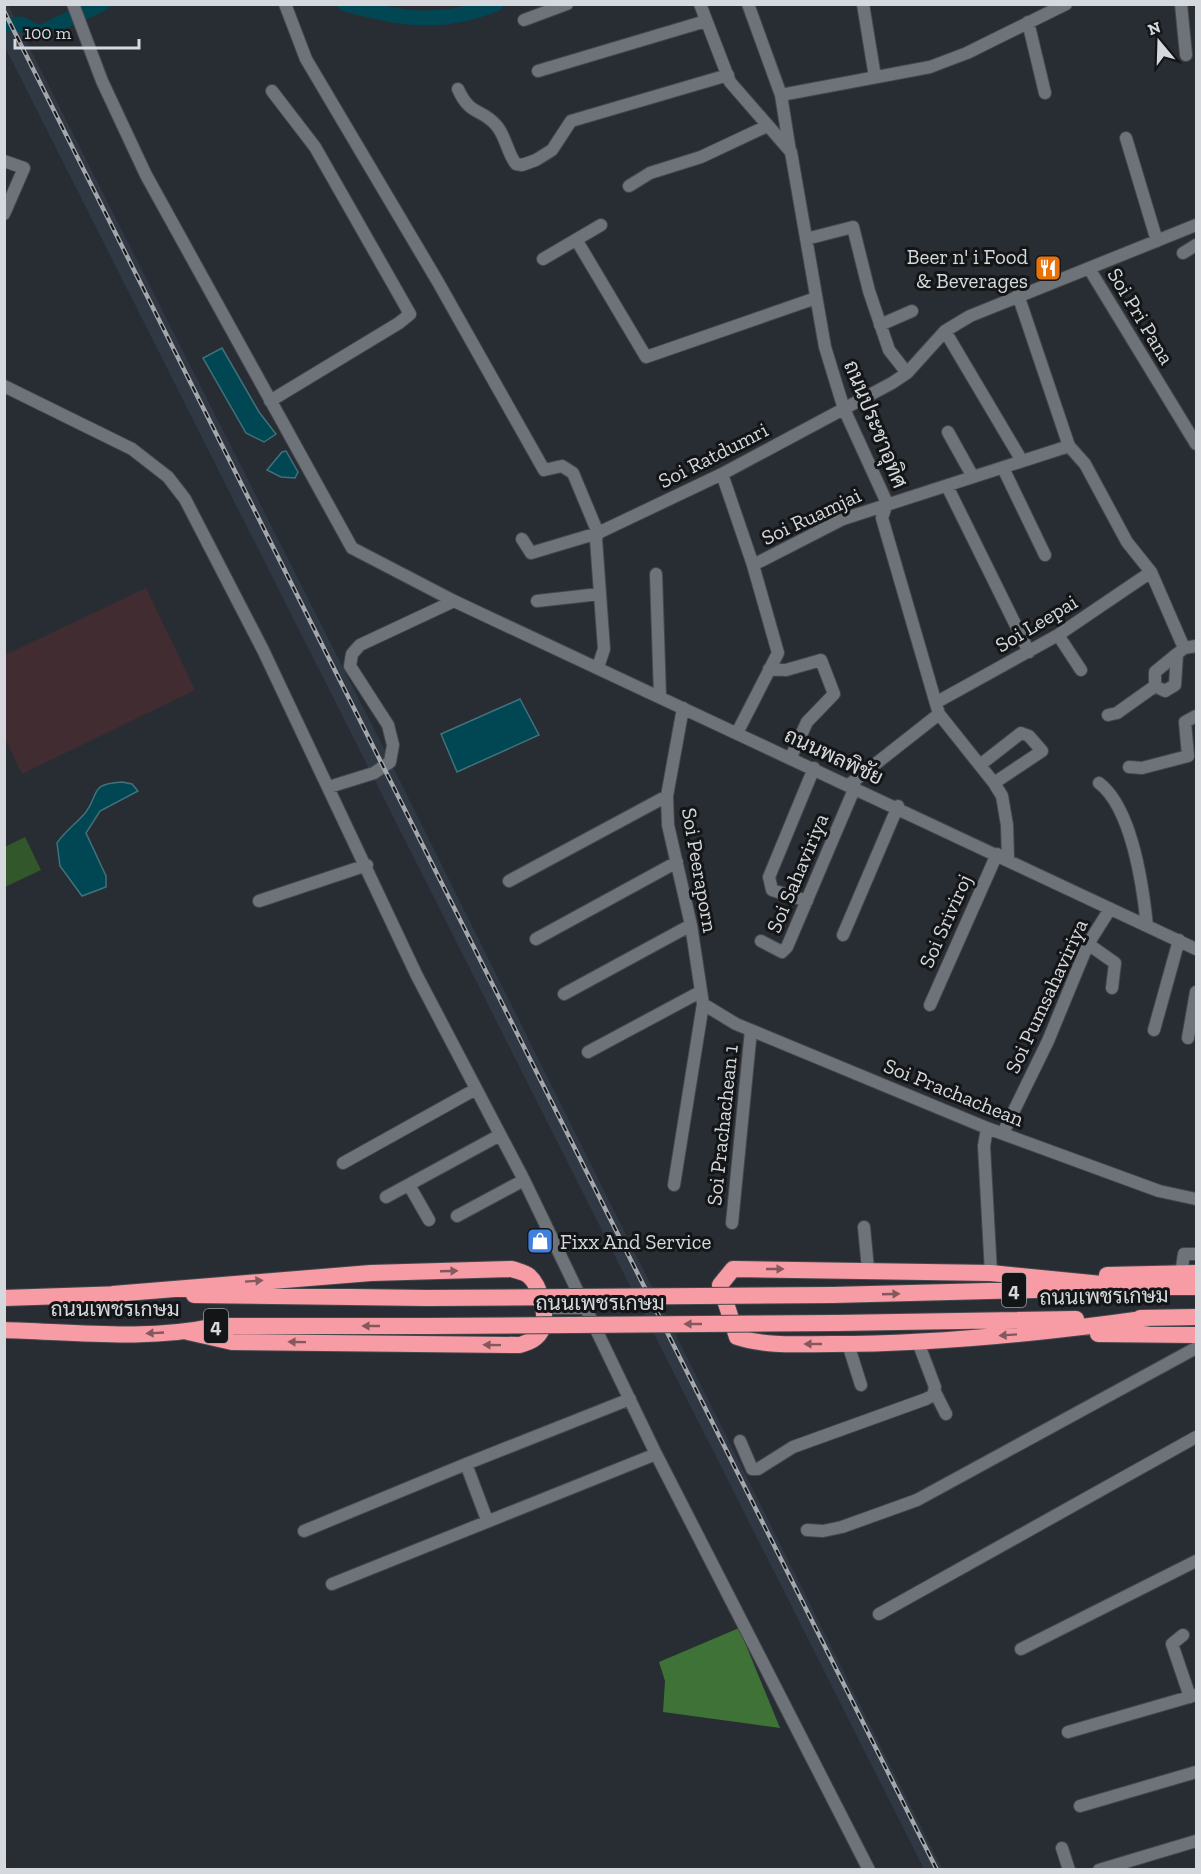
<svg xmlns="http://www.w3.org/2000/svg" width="1201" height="1874" font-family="'Zilla Slab',Sarabun,serif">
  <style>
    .commercial { fill: #412d31 }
    .built { fill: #303843 }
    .green { fill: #31572b }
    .forest { fill: #3e7236 }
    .water { fill: #004753; stroke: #40727c; stroke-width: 1.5 }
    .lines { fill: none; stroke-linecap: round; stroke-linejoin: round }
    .river { stroke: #004753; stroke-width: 15 }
    .minor-casing { stroke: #44484c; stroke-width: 14 }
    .highway-casing { stroke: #44484c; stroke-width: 18 }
    .minor { stroke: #6e737a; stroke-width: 12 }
    .highway { stroke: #f79ca5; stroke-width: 16 }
    .rail-casing { stroke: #a4a8ac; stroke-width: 4.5 }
    .rail { stroke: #131517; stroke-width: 2; stroke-dasharray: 7; stroke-linecap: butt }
    .highway-bridge-casing { stroke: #44484c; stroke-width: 18; stroke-linecap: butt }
    .highway-bridge { stroke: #f79ca5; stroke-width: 16 }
    .oneway { fill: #85585e }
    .labels { text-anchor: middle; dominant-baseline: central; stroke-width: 6; stroke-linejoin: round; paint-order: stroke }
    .shield { fill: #131517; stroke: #9b9ea1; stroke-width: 1.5 }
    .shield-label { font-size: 20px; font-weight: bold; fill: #d5d8dc }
    .poi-label { font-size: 21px; fill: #d5d8dc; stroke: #131517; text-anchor: end }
    .street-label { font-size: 21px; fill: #d5d8dc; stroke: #131517 }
  </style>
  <rect width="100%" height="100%" fill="#282c33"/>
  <path class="commercial" d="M 146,588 L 195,690 L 22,774 L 5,738 L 5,655 Z"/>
  <path class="built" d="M 5,5 L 8,5 L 378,737 L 942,1869 L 924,1869 L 5,47 Z"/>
  <path class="green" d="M 25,837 L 41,870 L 5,887 L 5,847 Z"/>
  <path class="forest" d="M 739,1628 L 780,1728 L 663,1712 L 665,1681 L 659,1662 Z"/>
  <path class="water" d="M 222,348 L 259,412 L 276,434 L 264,442 L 246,433 L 203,358 Z
    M 286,451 L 298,472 L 295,478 L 281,477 L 267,470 L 282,452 Z
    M 520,699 L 539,735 L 457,772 L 441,734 Z
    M 122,782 L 132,784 L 138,791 L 100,811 L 86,833 L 106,876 L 106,887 L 82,896 L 60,866 L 57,843 C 65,831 77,823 86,812 C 100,793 89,784 122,782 Z"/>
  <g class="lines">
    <path class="river" d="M 345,4 C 400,19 442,26 496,4
      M 4,25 L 21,24 L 39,33 L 102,4"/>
    <defs>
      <path id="minor" d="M 73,4 L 102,81 L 146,175 L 352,548 L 454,601 L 1196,949
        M 285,4 L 306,59 L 438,282 L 544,470 L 562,466 L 573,473 L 598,533 L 596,539 L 604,649 L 598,667
        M 700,4 L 730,82 L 791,152 L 825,347 L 844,409 L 887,503 L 882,518 L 939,714 L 994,783 L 1002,796 L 1007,825 L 1008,859
        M 748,4 L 781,95 L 790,151
        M 863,4 L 875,77
        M 1181,4 L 1186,55
        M 524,20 L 567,4
        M 1028,22 L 1045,93
        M 538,71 L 706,21
        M 458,89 C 470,116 481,108 496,125 C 506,136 507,153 516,164 L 522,165 L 536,160 L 552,150 L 571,121 L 728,75
        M 781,95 L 930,67 L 967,53 L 1066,4
        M 1126,138 L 1157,241
        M 4,161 L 24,168 L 4,214
        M 629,186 L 650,173 L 701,157 L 767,126
        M 806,239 L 853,227 L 869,291 L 889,350 L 907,373
        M 577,241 L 646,357 L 816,298
        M 1183,253 L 1196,245
        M 543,259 L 601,225
        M 1090,270 L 1196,444
        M 1018,295 L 1069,446 L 1085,464 L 1127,542 L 1151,572 L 1184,648 L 1196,646
        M 880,325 L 912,311
        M 945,331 L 1022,461
        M 4,386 L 132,449 L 168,477 L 185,499 L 263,650 L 417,976 L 524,1180 L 656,1454 L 869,1870
        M 270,401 L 399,323 L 410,314 L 315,147 L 272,91
        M 948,432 L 973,477
        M 1003,468 L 1045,555
        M 722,474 L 753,565 L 778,653 L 737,733
        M 947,486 L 1029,652
        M 522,539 L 531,553 L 598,533 L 722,474 L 892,383 L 907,373 L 945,331 L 970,316 L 1196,225
        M 753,565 L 843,519 L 1069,446
        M 656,574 L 660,696
        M 537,601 L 599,594
        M 1058,635 L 1081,670
        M 769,669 L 786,670 L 821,660 L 834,694 L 807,722 L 791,757
        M 1155,686 L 1155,672 L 1177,654
        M 937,702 L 1058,635 L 1151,572
        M 1108,715 L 1117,713 L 1155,686 L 1165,691 L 1175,685 L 1177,654 L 1184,648
        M 980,765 L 1021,733 L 1029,736 L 1042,751 L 994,783
        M 1129,767 L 1142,768 L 1188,756 L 1185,722 L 1196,716
        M 1099,783 C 1132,808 1143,887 1147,926
        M 850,784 L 939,714
        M 329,787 L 374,773 L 390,762 L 393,745 L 388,725 L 350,666 L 352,654 L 360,645 L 454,601
        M 509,881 L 667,796
        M 259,901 L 367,865
        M 807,901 L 772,890 L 769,877 L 814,768
        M 843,935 L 898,806
        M 536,939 L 677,862
        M 761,941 L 782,952 L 787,947 L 855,787
        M 1088,944 L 1115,963 L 1112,988
        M 564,994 L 691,925
        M 703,1004 L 736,1024 L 987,1128 L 1159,1191 L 1196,1199
        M 930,1005 L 997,854
        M 1154,1030 L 1179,940
        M 1188,1038 L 1196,992
        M 588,1052 L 700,992
        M 987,1128 L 984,1146 L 991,1273
        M 1003,1133 L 1048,1041 L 1088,944 L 1110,909
        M 343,1163 L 476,1089
        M 409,1185 L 429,1220
        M 674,1185 L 703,1004 L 691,925 L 668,825 L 667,796 L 683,708
        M 386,1197 L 500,1135
        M 457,1216 L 524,1180
        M 732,1223 L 751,1030
        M 864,1227 L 868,1269
        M 1181,1274 L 1184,1254 L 1196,1254
        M 543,1308 L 583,1308
        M 848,1344 L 861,1385
        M 935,1392 L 946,1414
        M 740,1441 L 752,1469 L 758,1469 L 793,1447 L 926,1399 L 933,1395 L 935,1387 L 918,1342
        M 466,1464 L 487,1520
        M 807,1530 L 823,1531 L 842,1527 L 917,1500 L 1196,1348
        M 304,1531 L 466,1464 L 630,1399
        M 332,1584 L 656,1454
        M 879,1614 L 1196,1437
        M 1183,1635 L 1172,1644 L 1190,1697
        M 1021,1649 L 1196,1561
        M 1068,1732 L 1196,1695
        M 1080,1806 L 1196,1772
        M 1062,1848 L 1069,1870
        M 1099,1870 L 1196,1841"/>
      <path id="highway" d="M 1107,1275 L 1196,1273
        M 1121,1287 L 1196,1287
        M 1132,1287 L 991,1273 L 733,1269 L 720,1285 L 737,1337 C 768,1347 800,1344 832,1344 C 939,1344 1044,1333 1150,1318
        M 113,1294 L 371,1273 L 512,1269 C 517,1271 525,1272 529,1276 C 540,1285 548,1316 542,1329 C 538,1339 529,1342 520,1345 L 232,1342 L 188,1332
        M 194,1295 L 427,1298
        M 832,1295 L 1071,1289
        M 4,1298 L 124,1294
        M 1140,1318 L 1196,1317
        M 836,1323 L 1076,1319
        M 4,1330 C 74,1332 147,1341 216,1326 L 429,1326
        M 1098,1334 L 1196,1335"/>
    </defs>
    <use href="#minor" class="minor-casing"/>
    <use href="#highway" class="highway-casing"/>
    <use href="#minor" class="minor"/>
    <use href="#highway" class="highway"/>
    <defs>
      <path id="rail" d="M 4,11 L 937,1870"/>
    </defs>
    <use href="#rail" class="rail-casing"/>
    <use href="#rail" class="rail"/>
    <defs>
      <path id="highway-bridge" d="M 427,1298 L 832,1295
        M 429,1326 L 836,1323"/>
    </defs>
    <use href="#highway-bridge" class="highway-bridge-casing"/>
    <use href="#highway-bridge" class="highway-bridge"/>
  </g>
  <defs><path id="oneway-solid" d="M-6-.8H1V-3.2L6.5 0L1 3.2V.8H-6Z" transform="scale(1.5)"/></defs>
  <g class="oneway">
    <use href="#oneway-solid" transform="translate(775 1269)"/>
    <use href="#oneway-solid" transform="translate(449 1271) rotate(-2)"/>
    <use href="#oneway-solid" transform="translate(254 1281) rotate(-4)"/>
    <use href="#oneway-solid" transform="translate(891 1294) rotate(-2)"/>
    <use href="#oneway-solid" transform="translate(693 1324) rotate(180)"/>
    <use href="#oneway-solid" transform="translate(371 1326) rotate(-180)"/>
    <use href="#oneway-solid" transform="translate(155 1333) rotate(177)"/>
    <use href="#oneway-solid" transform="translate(1008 1335) rotate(176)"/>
    <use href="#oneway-solid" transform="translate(297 1342) rotate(-179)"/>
    <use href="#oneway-solid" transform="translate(813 1344) rotate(-180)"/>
    <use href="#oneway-solid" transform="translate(492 1345) rotate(-179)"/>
  </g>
  <defs>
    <symbol id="restaurant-square" viewBox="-11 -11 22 22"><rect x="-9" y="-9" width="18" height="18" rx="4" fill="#e8710a" stroke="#131517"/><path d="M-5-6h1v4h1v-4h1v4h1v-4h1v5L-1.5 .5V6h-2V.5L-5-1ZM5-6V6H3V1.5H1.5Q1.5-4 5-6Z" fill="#fff"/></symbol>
    <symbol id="shop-square" viewBox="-11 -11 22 22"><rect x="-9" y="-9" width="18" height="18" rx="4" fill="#3f7fe0" stroke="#131517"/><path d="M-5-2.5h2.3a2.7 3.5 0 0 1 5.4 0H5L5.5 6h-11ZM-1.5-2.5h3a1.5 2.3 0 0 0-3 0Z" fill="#fff"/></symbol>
  </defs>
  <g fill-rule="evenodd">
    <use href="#restaurant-square" x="1033" y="253" width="30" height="30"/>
    <use href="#shop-square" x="525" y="1226" width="30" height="30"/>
  </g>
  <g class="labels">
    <g class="shield">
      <rect x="1002" y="1273" width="24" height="34" rx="4.5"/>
      <rect x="204" y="1309" width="24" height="34" rx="4.5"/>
    </g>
    <g class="shield-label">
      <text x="1014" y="1290">4</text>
      <text x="216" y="1326">4</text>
    </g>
    <g class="poi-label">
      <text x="1028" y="256">Beer n' i Food<tspan x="1028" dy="24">&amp; Beverages</tspan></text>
      <text x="560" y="1241" text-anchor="start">Fixx And Service</text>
    </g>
    <g class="street-label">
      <text transform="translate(1141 316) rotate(59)">Soi Pri Pana</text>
      <text transform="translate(876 424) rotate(68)">ถนนประชาอุทิศ</text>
      <text transform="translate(713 455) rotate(-27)">Soi Ratdumri</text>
      <text transform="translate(811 516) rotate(-25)">Soi Ruamjai</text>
      <text transform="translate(1036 623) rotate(-31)">Soi Leepai</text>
      <text transform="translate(834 756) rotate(25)">ถนนพลพิชัย</text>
      <text transform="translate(700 870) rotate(80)">Soi Peeraporn</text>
      <text transform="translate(797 873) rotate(-67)">Soi Sahaviriya</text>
      <text transform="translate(945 921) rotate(-66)">Soi Sriviroj</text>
      <text transform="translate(1046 996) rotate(-65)">Soi Pumsahaviriya</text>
      <text transform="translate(954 1092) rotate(22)">Soi Prachachean</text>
      <text transform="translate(722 1125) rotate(-84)">Soi Prachachean 1</text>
      <text transform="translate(1104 1296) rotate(-1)">ถนนเพชรเกษม</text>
      <text x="600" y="1302">ถนนเพชรเกษม</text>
      <text x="115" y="1308">ถนนเพชรเกษม</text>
    </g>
  </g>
  <rect width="1201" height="1874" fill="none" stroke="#d5d8dc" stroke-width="12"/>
  <g transform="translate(1159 42) rotate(341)" stroke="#131517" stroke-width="4.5" paint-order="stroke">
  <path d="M0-4.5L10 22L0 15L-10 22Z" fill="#d5d8dc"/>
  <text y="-9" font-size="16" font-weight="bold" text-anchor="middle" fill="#d5d8dc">N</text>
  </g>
  <path d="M15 39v9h124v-9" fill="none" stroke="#d5d8dc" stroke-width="3"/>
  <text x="24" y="39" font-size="18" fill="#d5d8dc" stroke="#131517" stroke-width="4.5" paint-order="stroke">100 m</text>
</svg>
